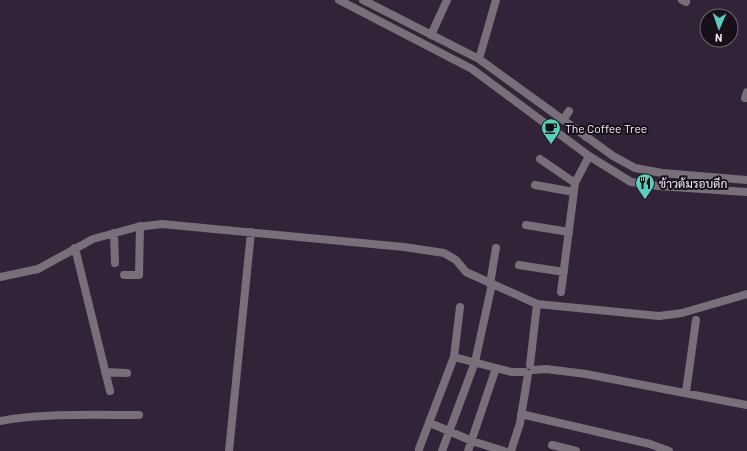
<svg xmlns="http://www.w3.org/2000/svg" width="747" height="451" font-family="Barlow,Sarabun,sans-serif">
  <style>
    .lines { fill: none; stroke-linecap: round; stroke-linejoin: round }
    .minor { stroke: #786f7b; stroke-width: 8 }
    .labels { text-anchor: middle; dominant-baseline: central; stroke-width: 4; stroke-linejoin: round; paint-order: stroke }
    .poi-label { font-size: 12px; fill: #f6ecfa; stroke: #171019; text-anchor: start }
  </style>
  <rect width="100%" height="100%" fill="#332339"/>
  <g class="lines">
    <path class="minor" d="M 339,0 L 472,69 L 589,156 L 631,182 L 658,186 L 747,192
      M 363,0 L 479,59 L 613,156 L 635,168 L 662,173 L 747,180
      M 682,0 L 686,2 L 686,0
      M 431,35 L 447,0
      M 479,59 L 496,0
      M 747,92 L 745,98 L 747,98
      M 563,120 L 569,111
      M 586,137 L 592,128
      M 540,159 L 575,183
      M 535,185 L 574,192
      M 526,225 L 569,232
      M 114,233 L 115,263
      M 75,248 L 110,391
      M 519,265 L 564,272
      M 124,275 L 139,275 L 140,226
      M 0,277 L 38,269 L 93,239 L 137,227 L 162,224 L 404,247 L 444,253 L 456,260 L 466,272 L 537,304 L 659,316 L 682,313 L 747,294
      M 490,284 L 496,248
      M 561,292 L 575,183 L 589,156
      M 454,357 L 511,372 L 525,372
      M 530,365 L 537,304
      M 534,370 L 546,369 L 586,374 L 747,405
      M 105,372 L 127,373
      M 686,392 L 696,320
      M 521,414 L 650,444 L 669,451
      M 0,421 C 46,413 92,415 139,415
      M 430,423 L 472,441 L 504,451
      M 552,445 L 576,451
      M 419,449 L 454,357 L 460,307
      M 229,451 L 251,232
      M 442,451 L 475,362 L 492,284
      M 468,451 L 496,368
      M 511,451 L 520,423 L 528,374"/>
  </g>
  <defs>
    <symbol id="cafe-pin" viewBox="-11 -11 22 30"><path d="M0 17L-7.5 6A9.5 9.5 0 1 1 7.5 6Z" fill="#5acebc" stroke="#171019"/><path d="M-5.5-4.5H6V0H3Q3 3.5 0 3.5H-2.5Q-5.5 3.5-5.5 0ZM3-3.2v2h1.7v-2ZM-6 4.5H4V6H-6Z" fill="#111"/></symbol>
    <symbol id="restaurant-pin" viewBox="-11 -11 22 30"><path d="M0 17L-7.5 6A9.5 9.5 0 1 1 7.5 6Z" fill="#5acebc" stroke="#171019"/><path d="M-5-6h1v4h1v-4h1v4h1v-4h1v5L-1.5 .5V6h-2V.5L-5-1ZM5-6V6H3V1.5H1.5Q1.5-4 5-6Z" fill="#111"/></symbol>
  </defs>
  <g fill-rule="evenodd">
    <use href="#cafe-pin" x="540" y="117" width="22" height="30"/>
    <use href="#restaurant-pin" x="634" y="172" width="22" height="30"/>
  </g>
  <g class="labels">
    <g class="poi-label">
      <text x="565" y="128">The Coffee Tree</text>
      <text x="659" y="183">ข้าวต้มรอบดึก</text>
    </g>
  </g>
  <g transform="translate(719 28) rotate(182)"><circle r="19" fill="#171019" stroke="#706873"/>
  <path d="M0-3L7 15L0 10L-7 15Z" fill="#5acebc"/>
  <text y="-6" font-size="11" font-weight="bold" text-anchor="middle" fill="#f6ecfa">N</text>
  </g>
</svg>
